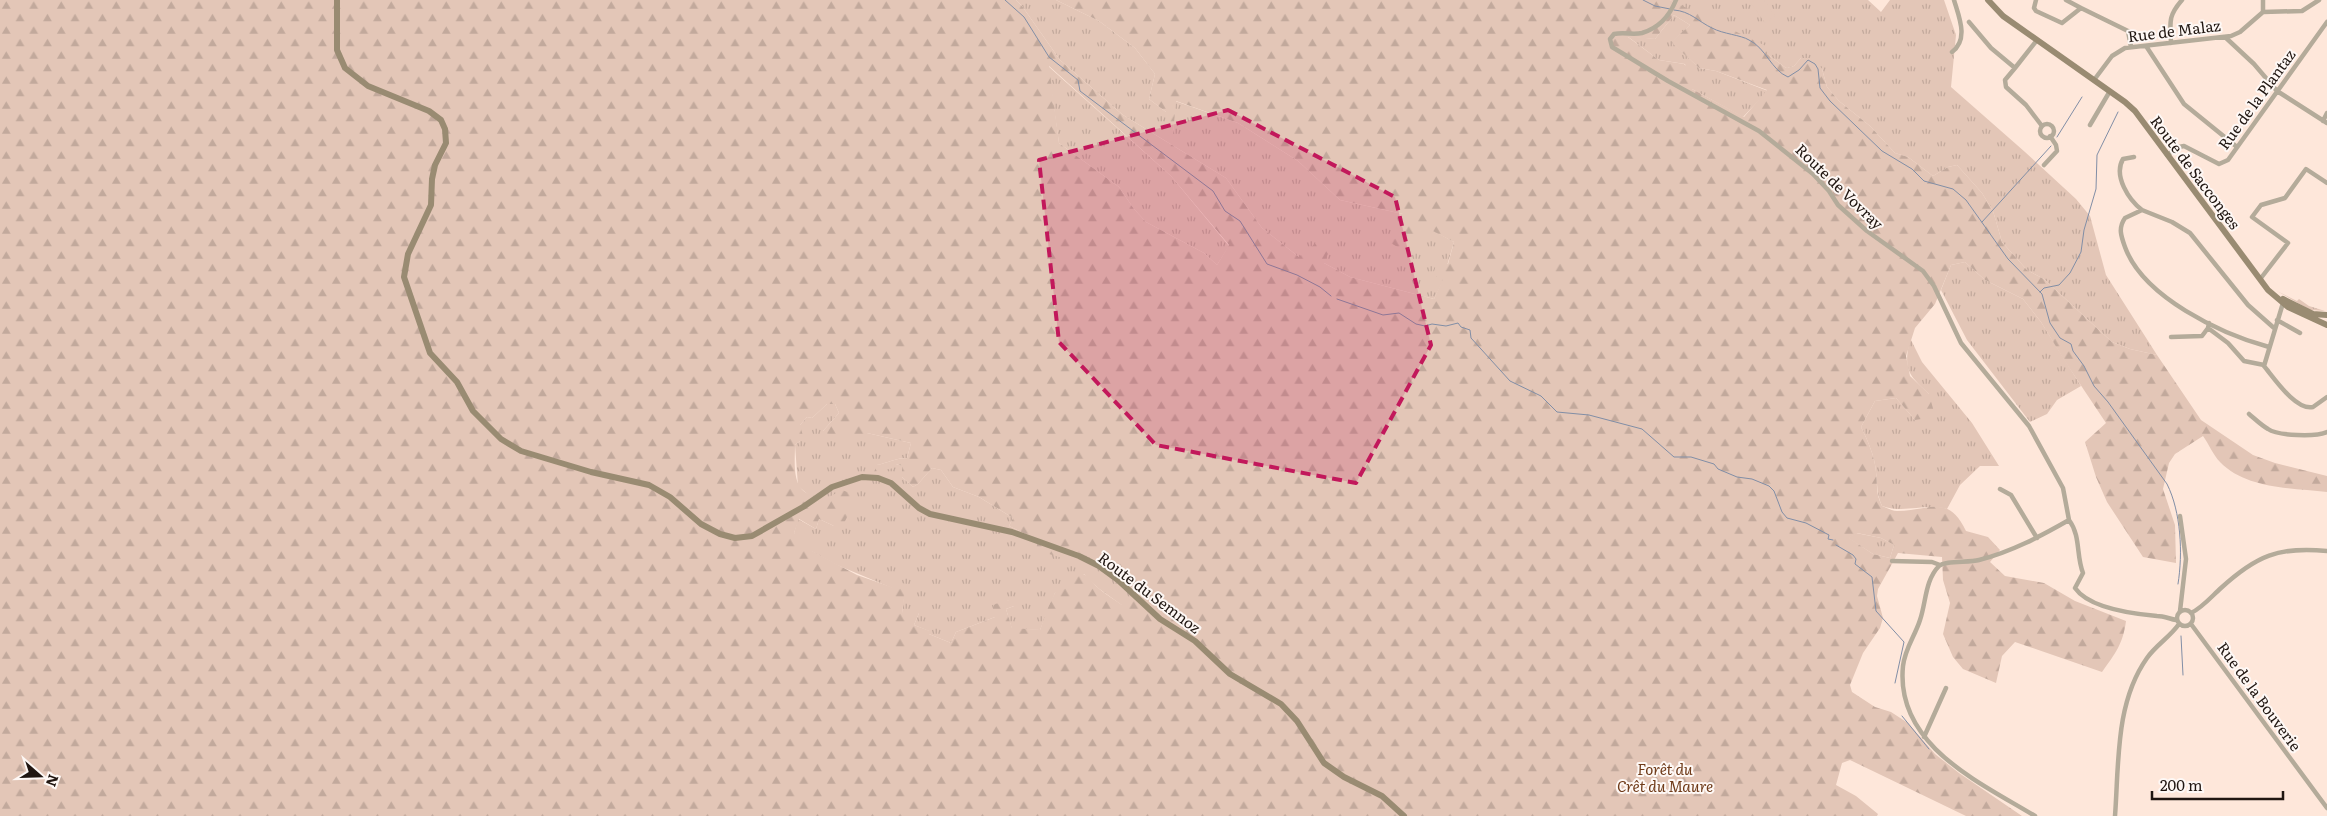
<svg xmlns="http://www.w3.org/2000/svg" width="2327" height="816" font-family="Literata,serif">
  <style>
    .grass { fill: url(#grass-tufts) }
    .forest { fill: url(#forest-firs); fill-rule: evenodd }
    .pitch { fill: #e3c6b7 }
    .lines { fill: none; stroke-linecap: round; stroke-linejoin: round }
    .stream { stroke: #818ea6; stroke-width: 1 }
    .street { stroke: #b4ab9a; stroke-width: 4.5 }
    .secondary { stroke: #998b72; stroke-width: 6 }
    .marked { fill: #c2185b; fill-opacity: 0.2; stroke: #c2185b; stroke-width: 4; stroke-dasharray: 10 6; stroke-linejoin: round }
    .labels { text-anchor: middle; dominant-baseline: central; stroke-width: 4; stroke-linejoin: round; paint-order: stroke }
    .street-label { font-size: 15px; fill: #201611; stroke: #fef8f5 }
    .park-label { font-size: 15px; font-style: italic; fill: #6f3a18; stroke: #fef8f5 }
  </style>
  <defs>
    <pattern id="grass-tufts" width="24" height="20" patternUnits="userSpaceOnUse" patternTransform="scale(1.25)"><rect width="24" height="20" fill="#e3c6b7"/><path d="M3 7l-1-3M5 7V3M7 7l1-3M15 17l-1-3M17 17v-4M19 17l1-3" fill="none" stroke="#c2a99c"/></pattern>
    <pattern id="forest-firs" width="22" height="20" patternUnits="userSpaceOnUse" patternTransform="scale(1.25)"><rect width="22" height="20" fill="#e3c6b7"/><path d="M5 1l3.5 6h-7zM16 11l3.5 6h-7z" fill="#c2a99c"/></pattern>
  </defs>
  <rect width="100%" height="100%" fill="#fee7da"/>
  <path class="grass" d="M 1016,0 L 1056,0 L 1099,21 L 1135,48 L 1155,74 L 1149,99 L 1166,112 L 1173,134 L 1175,101 L 1238,123 L 1298,161 L 1340,200 L 1403,214 L 1454,242 L 1442,283 L 1434,299 L 1350,277 L 1324,263 L 1299,257 L 1262,228 L 1226,178 L 1123,115 L 1060,60 L 1022,6 Z
    M 1670,0 L 1868,0 L 1881,12 L 1890,0 L 1944,0 L 1956,35 L 1951,87 L 2025,152 L 2076,199 L 2090,216 L 2106,275 L 2157,355 L 2130,349 L 2112,342 L 2044,279 L 2027,270 L 2002,242 L 1993,211 L 1982,193 L 1957,165 L 1948,167 L 1933,176 L 1908,157 L 1895,153 L 1870,126 L 1839,101 L 1827,87 L 1822,69 L 1801,58 L 1794,66 L 1786,68 L 1767,54 Z
    M 1674,15 L 1690,25 L 1672,42 L 1699,68 L 1716,71 L 1768,91 L 1743,117 L 1692,89 L 1685,64 L 1659,60 L 1627,36 L 1655,39 Z
    M 1048,66 L 1171,176 L 1229,246 L 1217,265 L 1204,253 L 1146,222 L 1134,209 L 1119,187 L 1059,143 Z
    M 1965,262 L 1985,280 L 2023,299 L 2041,322 L 2081,386 L 2057,400 L 2047,414 L 2030,422 L 1967,340 L 1941,290 L 1951,265 Z
    M 2277,291 L 2297,301 L 2299,299 L 2309,306 L 2325,311 L 2310,310 Z
    M 1910,338 L 1922,362 L 1972,423 L 1999,466 L 1980,466 L 1960,485 L 1947,509 C 1924,503 1905,514 1882,506 C 1876,492 1878,487 1876,472 C 1875,457 1868,441 1861,427 L 1875,401 L 1896,398 L 1915,420 L 1929,394 C 1906,373 1904,369 1910,338 Z
    M 827,404 L 835,404 L 839,413 L 823,431 L 867,433 L 911,443 L 907,458 C 896,458 887,463 877,465 L 896,464 L 902,466 L 902,477 L 913,487 L 918,484 L 932,468 L 941,470 L 953,487 L 979,497 L 1013,518 L 1009,526 L 1038,540 L 1087,555 L 1111,570 L 1136,592 L 1123,606 L 1098,588 L 1084,574 L 1055,593 L 1040,630 L 1012,629 L 1006,609 L 1014,606 L 1008,600 L 995,617 L 956,632 L 951,643 L 929,634 L 929,631 L 914,625 L 919,613 L 902,613 L 904,593 L 837,565 L 811,551 L 794,533 L 798,519 L 816,529 L 819,519 L 834,526 L 818,503 L 798,486 L 795,445 L 800,441 L 800,425 L 807,417 L 812,418 Z
    M 1856,533 L 1881,538 L 1894,545 L 1890,558 L 1873,554 L 1848,538 Z"/>
  <path class="forest" d="M 0,0 L 1016,0 L 1022,6 L 1060,60 L 1123,115 L 1226,178 L 1262,228 L 1299,257 L 1316,243 L 1330,249 L 1324,263 L 1350,277 L 1434,299 L 1443,279 L 1433,275 L 1436,265 L 1448,264 L 1454,242 L 1429,229 L 1401,249 L 1389,242 L 1403,214 L 1340,200 L 1298,161 L 1238,123 L 1176,101 L 1173,134 L 1165,132 L 1166,112 L 1149,99 L 1155,74 L 1135,48 L 1099,21 L 1056,0 L 1670,0 L 1768,47 L 1767,54 L 1786,68 L 1794,66 L 1801,58 L 1814,58 L 1822,69 L 1827,87 L 1839,101 L 1870,126 L 1895,153 L 1908,157 L 1933,176 L 1948,167 L 1957,165 L 1982,193 L 1993,211 L 2002,242 L 2027,270 L 2044,279 L 2112,342 L 2130,349 L 2157,355 L 2201,420 L 2253,455 L 2275,463 L 2327,476 L 2327,492 C 2292,488 2246,489 2220,462 C 2213,455 2209,444 2203,436 L 2175,454 L 2169,463 L 2163,489 L 2175,525 L 2176,563 L 2143,557 L 2107,502 L 2096,477 L 2085,442 L 2106,423 L 2066,363 L 2041,322 L 2023,299 L 1985,280 L 1965,262 L 1951,265 L 1935,304 L 1915,328 L 1906,356 L 1910,376 L 1929,394 L 1934,412 L 1927,418 L 1915,420 L 1896,398 L 1875,401 L 1861,427 C 1868,441 1875,457 1876,472 C 1878,486 1875,492 1882,506 C 1887,508 1892,511 1897,511 C 1928,511 1948,493 1966,531 L 1988,537 L 2000,550 L 1990,562 L 2005,576 L 2044,583 L 2075,601 L 2126,621 C 2123,644 2115,654 2102,672 L 2015,642 L 2002,656 L 1996,683 L 1963,669 L 1953,657 L 1943,634 L 1950,603 L 1943,580 L 1942,557 L 1898,553 L 1878,589 L 1877,596 L 1883,618 L 1880,628 L 1863,653 L 1850,685 L 1852,692 L 1875,707 L 1891,712 L 1908,723 L 1935,754 L 1959,773 L 2022,816 L 1966,816 L 1850,760 L 1842,763 L 1836,785 L 1856,796 L 1878,814 L 1877,816 L 0,816 ZM 1674,15 L 1690,25 L 1671,42 L 1699,68 L 1716,71 L 1767,90 L 1744,117 L 1692,89 L 1696,75 L 1684,64 L 1659,60 L 1628,37 L 1655,39 ZM 1049,66 L 1171,176 L 1229,245 L 1217,265 L 1204,253 L 1146,222 L 1134,209 L 1119,187 L 1059,143 ZM 827,404 L 835,404 L 839,413 L 823,431 L 824,433 L 864,441 L 867,433 L 911,443 L 907,458 C 896,458 887,463 877,465 L 874,472 L 894,468 L 896,464 L 902,466 L 902,477 L 913,487 L 918,484 L 932,468 L 941,470 L 953,487 L 979,497 L 1013,518 L 1009,526 L 1038,540 L 1036,550 L 1069,560 L 1074,551 C 1098,559 1118,574 1136,592 L 1122,605 C 1114,599 1105,594 1097,587 C 1093,583 1089,576 1083,574 C 1060,565 1046,614 1040,630 L 1012,628 L 1006,609 L 1014,606 L 1017,602 L 1008,600 L 993,605 L 995,617 L 956,632 L 951,643 L 929,634 L 930,631 L 914,625 L 919,613 L 902,613 L 906,584 L 901,583 L 897,589 L 857,575 L 812,551 L 813,542 L 794,533 L 799,519 L 816,529 L 819,519 L 834,526 L 843,525 L 855,502 L 850,493 L 842,490 L 818,503 L 813,495 C 791,491 795,463 795,445 L 800,441 L 803,436 L 800,425 L 807,417 L 812,418 ZM 1857,533 L 1881,538 L 1894,545 L 1890,558 L 1873,554 L 1849,538 Z"/>
  <path class="pitch" d="M 1755,0 L 1764,0 L 1775,16 L 1765,23 L 1751,3 Z"/>
  <g class="lines">
    <path class="stream" d="M 1005,0 L 1024,17 L 1049,57 L 1078,80 L 1080,91 L 1213,191 L 1225,211 L 1240,221 L 1267,264 L 1297,275 L 1320,287 L 1331,296
      M 1643,0 L 1655,6 L 1670,9
      M 1674,10 C 1690,11 1699,22 1712,28 C 1723,34 1741,35 1749,40 C 1766,48 1771,70 1788,77 L 1799,70 L 1808,60 L 1815,64 L 1818,69 L 1820,88 L 1830,101 L 1882,151 L 1912,169 L 1924,181 L 1953,189 L 1966,200 L 2008,259 L 2042,294 L 2050,323 L 2060,338 L 2071,344 L 2073,351 L 2084,366 L 2094,386 L 2108,402 L 2167,484 C 2181,512 2183,553 2178,584
      M 2057,137 L 2082,97
      M 1982,222 L 2051,146
      M 2040,292 L 2044,288 L 2059,285 L 2070,273 L 2081,252 L 2084,230 L 2096,189 L 2097,155 L 2118,112
      M 1337,299 L 1383,315 L 1399,313 L 1416,324 L 1425,326 L 1432,324 L 1446,326 L 1458,323 L 1461,327 L 1470,330 L 1471,338 L 1510,381 L 1541,396 L 1557,412 L 1589,415 L 1642,429 L 1674,457 L 1691,457 L 1714,464 L 1718,469 L 1737,477 L 1752,479 L 1769,486 L 1774,491 L 1782,512 L 1787,518 L 1806,523 L 1829,535 L 1828,539 L 1833,540
      M 1836,545 L 1853,555 L 1856,559 L 1855,564 L 1872,577 L 1876,611 L 1904,642 L 1895,683
      M 2181,636 L 2183,675
      M 1902,716 L 1929,749"/>
    <path class="street" d="M 1676,0 C 1670,15 1659,28 1642,33 C 1633,35 1624,32 1614,34 L 1610,39 L 1612,47 L 1668,81 L 1759,131 L 1813,174 L 1829,191 L 1838,205 L 1867,231 L 1923,271 L 1934,286 L 1961,343 L 2029,426 L 2063,488 L 2069,520 C 2041,536 2011,552 1979,560 C 1969,563 1945,560 1939,566 C 1925,580 1926,603 1920,620 C 1915,636 1905,648 1903,666 C 1895,745 1979,782 2035,816
      M 2036,0 L 2034,8 L 2036,11 L 2062,23 L 2081,8 L 2128,31 L 2131,47
      M 2066,0 L 2081,8
      M 2263,0 L 2263,12
      M 1969,22 L 1991,48 L 2015,68 L 2037,40
      M 2225,37 L 2254,64 L 2277,91 L 2327,123
      M 2171,43 C 2170,22 2168,16 2182,0
      M 2146,46 L 2184,104 L 2237,147
      M 1952,52 C 1969,39 1959,17 1954,0
      M 2015,68 L 2005,80 L 2006,87 L 2026,105 L 2042,126
      M 2094,80 L 2112,56 L 2125,48 L 2231,36 L 2240,32 L 2263,12 L 2302,11 L 2319,0
      M 2323,121 L 2327,113
      M2040 131a7 7 0 1 1 14 0a7 7 0 1 1-14 0Z
      M 2090,125 L 2110,91
      M 2167,155 L 2179,147 L 2184,146 L 2219,164 L 2228,160 L 2327,22
      M 2134,157 L 2123,159 C 2113,176 2129,200 2142,210
      M 2044,165 L 2057,151 L 2056,145 L 2050,136
      M 2261,278 L 2288,243 L 2252,217 L 2261,205 L 2285,198 L 2306,169 L 2327,183
      M 2283,303 L 2264,366 C 2274,378 2296,411 2313,407 L 2327,397
      M 2277,320 L 2300,333
      M 2209,323 L 2208,328 L 2228,343 L 2244,361 L 2264,365
      M 2171,337 L 2202,336 L 2208,328
      M 2269,347 C 2221,334 2143,297 2125,247 C 2121,236 2118,228 2125,218 L 2142,210 L 2172,222 L 2190,233 L 2248,305 L 2274,328
      M 2249,414 C 2255,419 2261,425 2268,429 C 2278,436 2316,437 2327,432
      M 2000,489 L 2011,495 L 2037,538
      M 2069,520 C 2081,536 2076,556 2083,573 L 2075,588 C 2089,608 2134,614 2157,616 C 2164,616 2170,619 2176,620
      M 1892,561 L 1932,562 L 1940,565
      M2177 618a8 8 0 1 1 16 0a8 8 0 1 1-16 0Z
      M 2180,611 L 2186,559 L 2180,516
      M 2191,613 C 2202,608 2212,596 2221,588 C 2256,556 2279,546 2327,551
      M 2191,624 L 2327,808
      M 1924,737 L 1946,688
      M 2115,816 C 2119,764 2115,703 2147,658 C 2156,645 2170,637 2179,624"/>
    <path class="secondary" d="M 337,0 L 337,50 L 345,68 L 368,86 L 429,111 L 441,120 L 445,129 L 446,143 L 435,165 L 432,179 L 431,205 L 408,254 L 404,277 L 430,353 L 457,382 L 473,411 L 501,439 L 521,451 L 591,472 L 649,485 L 670,497 L 701,524 L 720,534 L 735,538 L 752,536 L 803,507 L 832,487 L 862,477 L 878,478 L 891,483 L 919,508 L 930,514 L 1012,532 L 1079,556 L 1099,566 L 1118,580 L 1160,619 L 1195,641 L 1230,674 L 1281,704 L 1297,721 L 1324,763 L 1344,777 L 1382,796 L 1404,816
      M 1988,0 L 2003,16 L 2125,102 L 2135,111 L 2268,290 L 2288,307 L 2327,325
      M 2283,299 L 2313,314 L 2327,315"/>
  </g>
  <path class="marked" d="M 1228,110 L 1395,197 L 1431,345 L 1356,483 L 1156,445 L 1059,342 L 1039,160 Z"/>
  <g class="labels">
    <g class="street-label">
      <text transform="translate(2174 30) rotate(-7)">Rue de Malaz</text>
      <text transform="translate(2256 99) rotate(-54)">Rue de la Plantaz</text>
      <text transform="translate(2196 172) rotate(53)">Route de Sacconges</text>
      <text transform="translate(1840 186) rotate(44)">Route de Vovray</text>
      <text transform="translate(1150 592) rotate(37)">Route du Semnoz</text>
      <text transform="translate(2260 696) rotate(54)">Rue de la Bouverie</text>
    </g>
    <g class="park-label">
      <text x="1665" y="768">Forêt du<tspan x="1665" dy="17">Crêt du Maure</tspan></text>
    </g>
  </g>
  <g transform="translate(40 776) rotate(110)" stroke="#fef8f5" stroke-width="4" paint-order="stroke">
  <path d="M0-4L9 19L0 12L-9 19Z" fill="#201611"/>
  <text y="-8" font-size="14" font-weight="bold" text-anchor="middle" fill="#201611">N</text>
  </g>
  <path d="M2152 791v8h131v-8" fill="none" stroke="#201611" stroke-width="2.5"/>
  <text x="2160" y="791" font-size="15" fill="#201611" stroke="#fef8f5" stroke-width="4" paint-order="stroke">200 m</text>
</svg>
